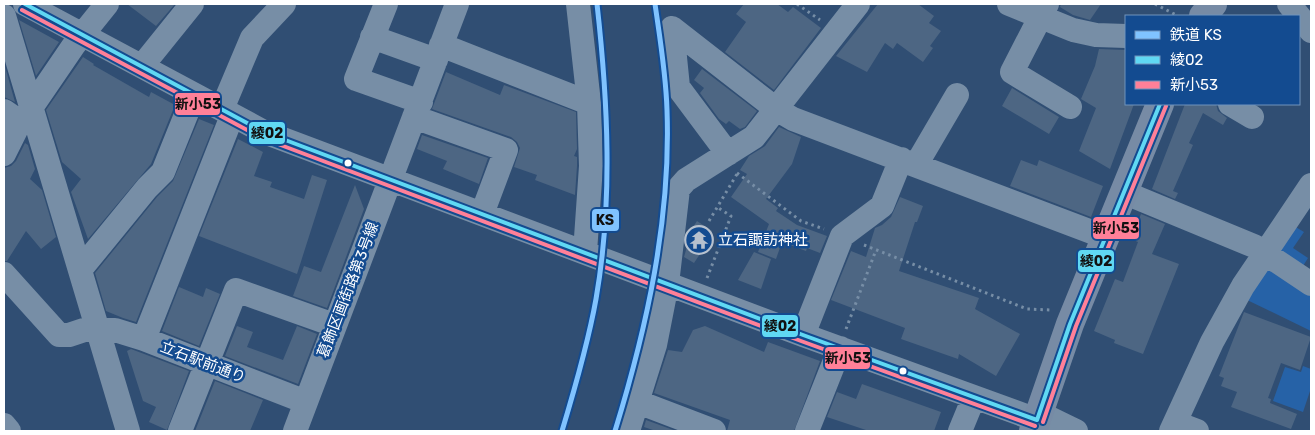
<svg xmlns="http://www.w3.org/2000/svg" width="1315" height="435" font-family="Rubik,'Noto Sans JP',sans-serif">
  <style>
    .green { fill: #2662a7 }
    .building { fill: #4d6683 }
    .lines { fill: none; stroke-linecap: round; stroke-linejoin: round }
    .path { stroke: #778ea6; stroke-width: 3; stroke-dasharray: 2.5 4; stroke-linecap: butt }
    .minor { stroke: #778ea6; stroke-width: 24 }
    .major { stroke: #778ba5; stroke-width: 28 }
    .bus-1-casing { stroke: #134b90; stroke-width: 8 }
    .bus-2-casing { stroke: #134b90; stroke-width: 8 }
    .bus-1 { stroke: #60d8f3; stroke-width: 4 }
    .bus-2 { stroke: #ff8098; stroke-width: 4 }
    .rail-1-casing { stroke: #134b90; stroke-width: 9 }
    .rail-1 { stroke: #80c3ff; stroke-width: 5 }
    .bus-dot { fill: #fff; stroke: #134b90; stroke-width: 2 }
    .labels { text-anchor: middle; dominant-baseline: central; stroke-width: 5; stroke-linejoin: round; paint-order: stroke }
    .poi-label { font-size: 15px; fill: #fff; stroke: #134b90; text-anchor: start }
    .street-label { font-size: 15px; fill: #fff; stroke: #134b90 }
    .line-badge { stroke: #134b90; stroke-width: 2 }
    .pale-badge-label { font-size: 14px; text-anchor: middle; font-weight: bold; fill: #111 }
  </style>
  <rect width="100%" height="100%" fill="#304e73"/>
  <path class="green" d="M 1294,226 L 1304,232 L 1293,248 L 1308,258 L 1303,266 L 1281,251 L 1280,246 Z
    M 1266,268 L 1311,292 L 1311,331 L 1245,299 Z
    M 1303,366 L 1311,369 L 1311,388 L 1303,412 L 1273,401 L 1285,367 L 1301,372 Z"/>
  <path class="building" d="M 127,4 L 175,4 L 156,26 Z
    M 744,4 L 777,4 L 788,12 L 793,7 L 821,28 L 774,90 L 725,52 L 746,22 L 736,14 Z
    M 878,4 L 918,4 L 934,16 L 929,23 L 941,31 L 930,46 L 933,48 L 923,62 L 897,43 L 893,49 L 885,43 L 867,72 L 836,56 Z
    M 1061,4 L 1101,4 L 1090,20 L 1073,15 L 1060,7 Z
    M 19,20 L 59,42 L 36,76 Z
    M 1099,49 L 1126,50 L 1126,104 L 1134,104 L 1110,169 L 1079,151 L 1096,108 L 1081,99 L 1095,66 Z
    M 83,57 L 94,64 L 93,65 L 149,97 L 151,92 L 175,105 L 151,164 L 88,239 L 71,192 L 81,179 L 62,162 L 46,110 Z
    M 4,63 L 15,102 L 4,97 Z
    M 702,69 L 757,111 L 745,127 L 740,129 L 729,121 L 726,124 L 719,119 L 700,93 L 704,88 L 694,80 Z
    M 446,72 L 500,95 L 504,85 L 576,112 L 577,149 L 574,156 L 577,157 L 577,166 L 575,195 L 535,180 L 537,175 L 514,167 L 520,148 L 517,142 L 511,137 L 432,109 Z
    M 1012,88 L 1059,117 L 1049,134 L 1002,106 Z
    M 1185,104 L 1216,104 L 1218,111 L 1227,118 L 1223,125 L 1203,113 L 1189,143 L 1193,145 L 1173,191 L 1178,193 L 1175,199 L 1152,189 Z
    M 199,119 L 214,125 L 136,322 L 123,318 L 106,311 L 95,273 L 157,197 L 173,181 Z
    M 779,127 L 801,137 L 792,164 L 766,199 L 778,208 L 776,211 L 797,225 L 827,236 L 820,253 L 807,248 L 806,251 L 782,242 L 776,259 L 758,252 L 769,224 L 731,197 L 747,174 L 740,170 L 749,156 L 765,146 Z
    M 422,135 L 488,158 L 479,184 L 443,169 L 447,161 L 417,149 Z
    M 238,139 L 263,152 L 254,176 L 272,182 L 270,187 L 304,199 L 312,175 L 327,180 L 297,274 L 199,236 Z
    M 25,143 L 28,145 L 35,169 L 30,179 L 42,190 L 56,237 L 41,249 L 26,231 L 7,261 L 4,261 L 4,168 L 11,166 L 16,161 Z
    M 1021,160 L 1037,166 L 1039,160 L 1103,186 L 1091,217 L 1010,186 Z
    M 355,185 L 364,209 L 327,308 L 293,296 L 304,266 L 321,272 Z
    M 900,197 L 923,206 L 917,222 L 915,222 L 899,271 L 979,298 L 975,309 L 1020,334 L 996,376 L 959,354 L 958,359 L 901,339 L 905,328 L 831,300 L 851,251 L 866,257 L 875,228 L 882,225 L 891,217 Z
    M 1141,214 L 1165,224 L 1152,254 L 1179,264 L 1143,354 L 1114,343 L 1115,340 L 1094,331 L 1115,279 L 1123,282 L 1138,242 L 1131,239 Z
    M 697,221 L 712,231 L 709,235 L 714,238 L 705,253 L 702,251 L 694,263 L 684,257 L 688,243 L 686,238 Z
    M 754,252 L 771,259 L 761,289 L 738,280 Z
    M 179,287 L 203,297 L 206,288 L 220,294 L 199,346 L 162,331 Z
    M 1244,312 L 1311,337 L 1300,370 L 1281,363 L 1268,398 L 1271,399 L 1270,403 L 1297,414 L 1291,429 L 1231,407 L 1237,392 L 1221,386 L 1224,378 L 1219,376 Z
    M 237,326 L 253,332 L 247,347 L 283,360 L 297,326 L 317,334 L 298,384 L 225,356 Z
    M 705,326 L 764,352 L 768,342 L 820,361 L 794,431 L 727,431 L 730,420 L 654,393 L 668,350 L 682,352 L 693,330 Z
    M 131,349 L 189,371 L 167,430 L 149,422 L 156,407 L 143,401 L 127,351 Z
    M 215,381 L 263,400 L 250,431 L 195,431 Z
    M 862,384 L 941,412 L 934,431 L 869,431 L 827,417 L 837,392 L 856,399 Z
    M 646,420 L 676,431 L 656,431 L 644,427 Z"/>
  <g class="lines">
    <path class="path" d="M 797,4 L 820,20
      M 1155,4 L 1178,16
      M 737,173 L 801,221 L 824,229
      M 709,221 L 737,174
      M 864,245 L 1027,309 L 1051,310
      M 707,278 L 731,216 L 717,207
      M 846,329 L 876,250"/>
    <path class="minor" d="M 25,4 L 264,132 L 803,335 L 1037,420
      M 386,4 L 356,79 L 421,102
      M 578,4 L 589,103 L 591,166 L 585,252
      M 1009,4 L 1073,30 L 1096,35 L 1126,36
      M 1047,4 L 1012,72 L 1070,107
      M 1289,4 L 1311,31
      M 4,16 L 128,431
      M 672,28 L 776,109 L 793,119 L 1105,237
      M 672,28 L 678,87 L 728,154
      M 372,37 L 436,60
      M 441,45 L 589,103
      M 142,66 L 192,4
      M 1230,104 L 1252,117
      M 31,108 L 74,45 L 107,4
      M 222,109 L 252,38 L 284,4
      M 4,111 L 20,122
      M 414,117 L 506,150 L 482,214
      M 4,154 L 20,122 L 35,121
      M 916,165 L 957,95
      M 1123,192 L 1254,246 L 1311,284
      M 80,270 L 147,188 L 163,172 L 194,95
      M 4,274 L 59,335 L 69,335 L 84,330 L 115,330 L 144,339 L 306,402
      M 803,335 L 842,236 L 882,206 L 901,159
      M 144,339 L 232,116
      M 638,402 L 714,431
      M 1039,413 L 1076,431
      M 1176,423 L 1197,431
      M 4,425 L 9,431
      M 180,431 L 236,290 L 334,325
      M 295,431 L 457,4
      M 628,431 L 655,345 L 667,284 L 678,189 L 686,180 L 754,137 L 858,4
      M 807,431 L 840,348
      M 960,431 L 974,397
      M 1171,431 L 1212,342 L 1243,286 L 1311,185"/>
    <path class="major" d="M 1203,16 L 1213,4
      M 1033,431 L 1070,324 L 1160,104"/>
    <defs>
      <path id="bus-1" d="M 25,4 L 264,132 L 803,335 L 1037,420
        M 1037,420 L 1070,324 L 1160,104"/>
      <path id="bus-2" d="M 22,10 L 262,138 L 801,341 L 1035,426
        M 1043,422 L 1076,326 L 1166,106"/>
    </defs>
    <use href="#bus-1" class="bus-1-casing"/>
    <use href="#bus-2" class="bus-2-casing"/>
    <use href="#bus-1" class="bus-1"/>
    <use href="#bus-2" class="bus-2"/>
    <defs>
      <path id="rail-1" d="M 562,431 C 575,388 588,344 596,299 C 613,202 608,102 597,4
        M 615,431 C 647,327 671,219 667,110 C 666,74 660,39 655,4"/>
    </defs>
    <use href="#rail-1" class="rail-1-casing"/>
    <use href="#rail-1" class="rail-1"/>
  </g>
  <defs>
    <symbol id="temple-ring" viewBox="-11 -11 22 22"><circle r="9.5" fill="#134b90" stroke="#b7c1ce" stroke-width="1.5"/><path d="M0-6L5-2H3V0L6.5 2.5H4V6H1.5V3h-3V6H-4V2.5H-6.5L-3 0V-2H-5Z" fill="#b7c1ce"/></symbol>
  </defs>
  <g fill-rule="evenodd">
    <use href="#temple-ring" x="683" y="224" width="32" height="32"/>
  </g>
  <g class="bus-dot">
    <circle cx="348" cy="163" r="4.5"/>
    <circle cx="903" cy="371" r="4.5"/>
  </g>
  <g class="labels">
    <g class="poi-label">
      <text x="718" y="240">立石諏訪神社</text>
    </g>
    <g class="street-label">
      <text transform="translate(348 290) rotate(-69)">葛飾区画街路第3号線</text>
      <text transform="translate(203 362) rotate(21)">立石駅前通り</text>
    </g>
  </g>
  <g class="line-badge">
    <rect x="174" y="92" width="47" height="24" rx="5" fill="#ff8098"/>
    <rect x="248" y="121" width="38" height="24" rx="5" fill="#60d8f3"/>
    <rect x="591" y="208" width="29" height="24" rx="5" fill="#80c3ff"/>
    <rect x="1092" y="216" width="48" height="24" rx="5" fill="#ff8098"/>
    <rect x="1077" y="249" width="38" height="24" rx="5" fill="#60d8f3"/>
    <rect x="761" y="314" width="38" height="24" rx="5" fill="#60d8f3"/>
    <rect x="824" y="346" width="47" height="24" rx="5" fill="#ff8098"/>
  </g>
  <g class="pale-badge-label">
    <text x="198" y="109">新小53</text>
    <text x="267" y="138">綾02</text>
    <text x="605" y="225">KS</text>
    <text x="1116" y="233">新小53</text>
    <text x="1096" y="266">綾02</text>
    <text x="780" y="331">綾02</text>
    <text x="848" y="363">新小53</text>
  </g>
  <rect width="1315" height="435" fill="none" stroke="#ffffff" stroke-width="10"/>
  <rect x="1125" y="15" width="175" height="90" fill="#134b90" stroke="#7193bc"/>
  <rect x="1135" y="31" width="25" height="8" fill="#80c3ff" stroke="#7193bc"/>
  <text x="1170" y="40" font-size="15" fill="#ffffff">鉄道 KS</text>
  <rect x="1135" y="56" width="25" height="8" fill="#60d8f3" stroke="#7193bc"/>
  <text x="1170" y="65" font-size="15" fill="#ffffff">綾02</text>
  <rect x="1135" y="81" width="25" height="8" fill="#ff8098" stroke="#7193bc"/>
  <text x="1170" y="90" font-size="15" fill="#ffffff">新小53</text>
</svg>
